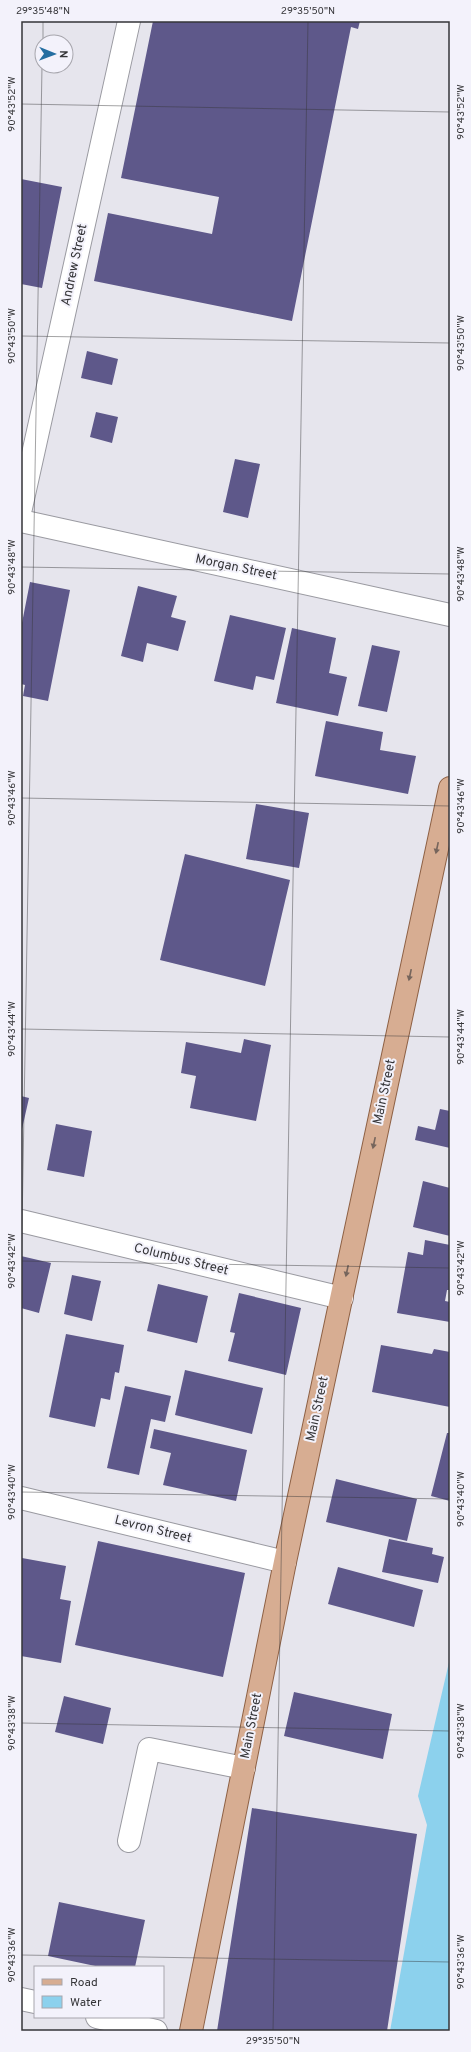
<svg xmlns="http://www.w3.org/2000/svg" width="471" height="2052" font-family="Overpass,sans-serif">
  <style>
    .water { fill: #8cd1ed }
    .building { fill: #5e588a }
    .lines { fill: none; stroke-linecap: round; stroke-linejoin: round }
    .minor-casing { stroke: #9a9aa1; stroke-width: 24 }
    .major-casing { stroke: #8d6044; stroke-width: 24 }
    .minor { stroke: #fff; stroke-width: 22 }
    .major { stroke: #d7ad92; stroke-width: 22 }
    .oneway { fill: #76655c }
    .ticks { fill: none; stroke: #353538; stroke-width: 1; stroke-opacity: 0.45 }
    .labels { text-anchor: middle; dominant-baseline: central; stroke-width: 4; stroke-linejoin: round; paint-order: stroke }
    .street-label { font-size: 13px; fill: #353538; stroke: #f3f2fb }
    .neatline { fill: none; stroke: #353538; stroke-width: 1.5 }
    .ticks-label { font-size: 10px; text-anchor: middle; fill: #353538 }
  </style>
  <rect width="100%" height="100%" fill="#e6e5ed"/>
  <path class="water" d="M 450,1658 L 450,2031 L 390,2031 L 427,1825 L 418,1796 Z"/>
  <path class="building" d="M 153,21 L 360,21 L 358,29 L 351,27 L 292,321 L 94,281 L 108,213 L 212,234 L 219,197 L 121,178 Z
    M 21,179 L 62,187 L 42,288 L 21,284 Z
    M 87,351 L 118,359 L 112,385 L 81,378 Z
    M 96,412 L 118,417 L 112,443 L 90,437 Z
    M 235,459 L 260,464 L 248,518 L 223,512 Z
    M 30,582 L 70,590 L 48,701 L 23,696 L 25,685 L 21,684 L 21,628 Z
    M 138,586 L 177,596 L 171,617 L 186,621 L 178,651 L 147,643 L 143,662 L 121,656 Z
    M 230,615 L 286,628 L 274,680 L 256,676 L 253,690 L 214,681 Z
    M 292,628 L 336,638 L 329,673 L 347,677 L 338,716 L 276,703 Z
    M 372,645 L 400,651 L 387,712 L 358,706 Z
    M 326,721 L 383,732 L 380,750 L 416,756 L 408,794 L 315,776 Z
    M 256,804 L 309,813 L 299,868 L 246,859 Z
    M 185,854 L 290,880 L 265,986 L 160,960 Z
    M 244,1039 L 271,1045 L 256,1121 L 190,1108 L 196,1076 L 181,1073 L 186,1042 L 241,1053 Z
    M 21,1096 L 29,1098 L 22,1129 L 21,1129 Z
    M 440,1109 L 450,1111 L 450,1148 L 415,1140 L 418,1126 L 435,1130 Z
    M 56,1124 L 92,1131 L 84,1177 L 47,1170 Z
    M 423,1181 L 450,1188 L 450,1236 L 413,1227 Z
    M 425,1240 L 450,1245 L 450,1290 L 447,1290 L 445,1301 L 450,1302 L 450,1322 L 397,1313 L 408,1252 L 423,1255 Z
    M 21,1256 L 51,1263 L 39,1313 L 21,1308 Z
    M 72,1275 L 101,1281 L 92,1321 L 64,1314 Z
    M 158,1284 L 208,1296 L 197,1343 L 147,1331 Z
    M 239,1293 L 301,1308 L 286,1375 L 228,1361 L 235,1333 L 230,1332 Z
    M 66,1334 L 124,1345 L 119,1373 L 115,1372 L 110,1400 L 101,1398 L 95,1427 L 49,1417 Z
    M 381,1345 L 432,1354 L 434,1349 L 450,1352 L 450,1407 L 372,1392 Z
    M 185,1370 L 263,1388 L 252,1434 L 175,1415 Z
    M 125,1386 L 171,1396 L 165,1422 L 151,1419 L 139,1475 L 107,1468 Z
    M 154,1429 L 247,1450 L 236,1501 L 163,1485 L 171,1453 L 150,1448 Z
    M 447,1433 L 450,1433 L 450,1501 L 431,1496 Z
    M 336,1479 L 417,1499 L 407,1541 L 326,1522 Z
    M 389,1539 L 433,1548 L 432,1554 L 444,1557 L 438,1583 L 382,1572 Z
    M 98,1541 L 245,1573 L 223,1677 L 75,1645 Z
    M 22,1558 L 66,1566 L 60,1599 L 71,1601 L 61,1663 L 21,1656 Z
    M 338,1567 L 423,1590 L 414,1627 L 328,1604 Z
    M 294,1692 L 392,1714 L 383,1759 L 284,1736 Z
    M 64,1696 L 111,1708 L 103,1744 L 55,1732 Z
    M 252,1808 L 417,1834 L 387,2031 L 217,2031 Z
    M 59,1902 L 145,1920 L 135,1967 L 100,1967 L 48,1956 Z"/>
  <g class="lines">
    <defs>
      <path id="minor" d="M 21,508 L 129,21
        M 21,521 L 450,615
        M 21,1221 L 342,1298
        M 21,1498 L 285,1562
        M 129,1841 L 149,1749 L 244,1768
        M 21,1999 L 35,2002
        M 97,2017 L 156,2031"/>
      <path id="major" d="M 191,2031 L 285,1562 L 450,788"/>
    </defs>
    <use href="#minor" class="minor-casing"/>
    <use href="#major" class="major-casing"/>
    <use href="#minor" class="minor"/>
    <use href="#major" class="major"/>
  </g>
  <defs><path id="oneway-solid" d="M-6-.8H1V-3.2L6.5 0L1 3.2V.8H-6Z"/></defs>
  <g class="oneway">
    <use href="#oneway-solid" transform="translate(437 848) rotate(102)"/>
    <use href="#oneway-solid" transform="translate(410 975) rotate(102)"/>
    <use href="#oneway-solid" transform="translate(374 1143) rotate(102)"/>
    <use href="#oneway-solid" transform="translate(347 1271) rotate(102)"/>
  </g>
  <path class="ticks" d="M 43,42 L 43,21M 21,104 L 450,112M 21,336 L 450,343M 21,567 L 450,574M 21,798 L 450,806M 21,1029 L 450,1037M 21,1261 L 450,1268M 21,1286 L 42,66M 21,1492 L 450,1499M 21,1723 L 450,1731M 21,1955 L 450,1962M 273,2031 L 308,21"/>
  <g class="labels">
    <g class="street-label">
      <text transform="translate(75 265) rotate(-78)">Andrew Street</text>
      <text transform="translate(236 568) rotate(12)">Morgan Street</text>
      <text transform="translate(385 1092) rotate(-78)">Main Street</text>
      <text transform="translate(181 1260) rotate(14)">Columbus Street</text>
      <text transform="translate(318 1409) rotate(-78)">Main Street</text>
      <text transform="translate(153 1530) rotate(14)">Levron Street</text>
      <text transform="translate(252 1726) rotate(-79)">Main Street</text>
    </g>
  </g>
  <rect width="471" height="2052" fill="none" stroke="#f3f2fb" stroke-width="44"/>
  <rect x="34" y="1966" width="130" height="52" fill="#f3f2fb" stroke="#a7a6ad"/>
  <rect x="42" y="1979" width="20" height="6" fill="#d7ad92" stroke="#a7a6ad"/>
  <text x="70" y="1986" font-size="12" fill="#353538">Road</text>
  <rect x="42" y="1996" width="20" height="12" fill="#8cd1ed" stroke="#a7a6ad"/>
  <text x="70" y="2006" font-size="12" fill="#353538">Water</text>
  <g transform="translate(54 54) rotate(91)"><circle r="19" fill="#f3f2fb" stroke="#a7a6ad"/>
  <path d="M0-3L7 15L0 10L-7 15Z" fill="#246ea1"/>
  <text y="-6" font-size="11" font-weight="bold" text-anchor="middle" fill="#353538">N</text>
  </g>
  <rect x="22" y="22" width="427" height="2008" class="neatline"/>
  <g class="ticks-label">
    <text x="43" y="14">29°35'48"N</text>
    <text x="308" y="14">29°35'50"N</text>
    <text transform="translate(11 104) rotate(-90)" y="4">90°43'52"W</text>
    <text transform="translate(460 112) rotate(-90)" y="4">90°43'52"W</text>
    <text transform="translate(11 336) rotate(-90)" y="4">90°43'50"W</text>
    <text transform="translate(460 343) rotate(-90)" y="4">90°43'50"W</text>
    <text transform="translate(11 567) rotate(-90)" y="4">90°43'48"W</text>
    <text transform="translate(460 574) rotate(-90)" y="4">90°43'48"W</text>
    <text transform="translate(11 798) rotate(-90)" y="4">90°43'46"W</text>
    <text transform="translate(460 806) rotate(-90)" y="4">90°43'46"W</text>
    <text transform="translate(11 1029) rotate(-90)" y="4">90°43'44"W</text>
    <text transform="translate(460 1037) rotate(-90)" y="4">90°43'44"W</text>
    <text transform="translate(11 1261) rotate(-90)" y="4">90°43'42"W</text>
    <text transform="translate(460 1268) rotate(-90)" y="4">90°43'42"W</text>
    <text transform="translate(11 1492) rotate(-90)" y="4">90°43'40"W</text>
    <text transform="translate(460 1499) rotate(-90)" y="4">90°43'40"W</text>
    <text transform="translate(11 1723) rotate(-90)" y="4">90°43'38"W</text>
    <text transform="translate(460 1731) rotate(-90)" y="4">90°43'38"W</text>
    <text transform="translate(11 1955) rotate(-90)" y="4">90°43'36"W</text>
    <text transform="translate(460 1962) rotate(-90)" y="4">90°43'36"W</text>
    <text x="273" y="2044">29°35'50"N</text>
  </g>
</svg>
